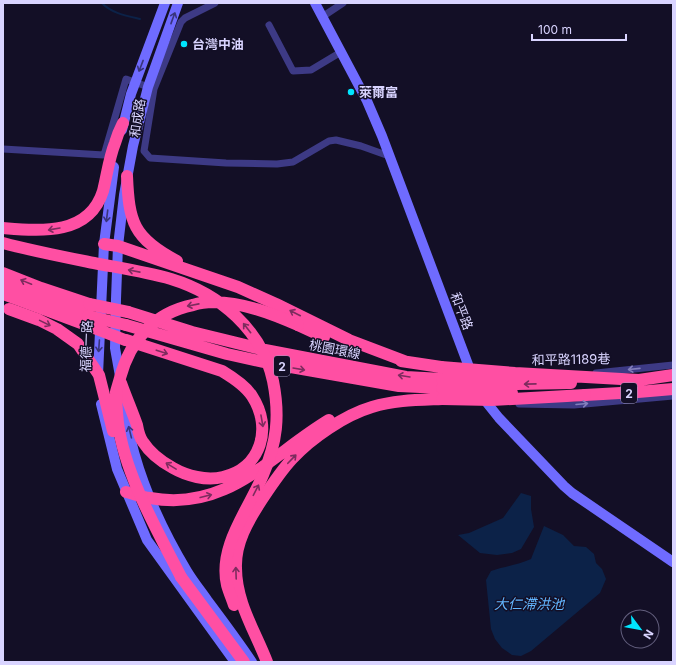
<svg xmlns="http://www.w3.org/2000/svg" width="676" height="665" font-family="Inter,'Noto Sans TC',sans-serif">
  <style>
    .water { fill: #0c2248 }
    .lines { fill: none; stroke-linecap: round; stroke-linejoin: round }
    .stream { stroke: #0c2248; stroke-width: 2 }
    .street { stroke: #3d3a85; stroke-width: 7 }
    .secondary { stroke: #6f6bff; stroke-width: 10 }
    .highway { stroke: #ff4fa3; stroke-width: 12 }
    .highway-bridge { stroke: #ff4fa3; stroke-width: 12 }
    .oneway { stroke: #38347d }
    .oneway2 { stroke: #7d2c5e }
    .oneway3 { stroke: #837fbc }
    .poi-dot { fill: #00e5ff; stroke: #130f26; stroke-width: 1.5 }
    .labels { text-anchor: middle; dominant-baseline: central; stroke-width: 3; stroke-linejoin: round; paint-order: stroke }
    .shield { fill: #130f26; stroke: #9e99be; stroke-width: 1 }
    .shield-label { font-size: 12px; font-weight: bold; fill: #d9d4ff }
    .poi-label { font-size: 13px; font-weight: bold; fill: #d9d4ff; stroke: #130f26; text-anchor: start }
    .street-label { font-size: 13px; fill: #d9d4ff; stroke: #130f26 }
    .water-label { font-size: 14px; font-style: italic; fill: #62b6ff; stroke: #130f26 }
  </style>
  <rect width="100%" height="100%" fill="#130f26"/>
  <path class="water" d="M 521,493 L 531,496 L 531,509 L 534,527 L 521,549 L 512,553 L 497,555 L 480,553 L 458,535 L 469,533 L 503,518 Z
    M 544,526 L 563,535 L 574,546 L 586,547 L 594,554 L 596,563 L 602,569 L 606,579 L 600,593 L 531,651 L 521,656 L 512,655 L 502,648 L 495,639 L 491,629 L 486,580 L 491,571 C 505,566 518,565 531,559 Z"/>
  <g class="lines">
    <path class="stream" d="M 102,3 C 111,13 127,16 140,19"/>
    <path class="street" d="M 322,17 L 343,3
      M 269,25 L 293,71 L 311,70 L 341,52
      M 154,89 L 181,22 L 185,18 L 215,3
      M 3,149 L 104,155 L 126,79 L 154,89 L 144,151 L 150,158 L 226,163 L 277,164 L 293,162 L 329,141 L 336,140 L 361,146 L 389,156
      M 596,373 L 673,365
      M 519,404 L 574,405 L 673,396"/>
    <path class="secondary" d="M 315,3 L 367,101 L 382,136 L 472,375
      M 122,130 L 131,94 L 165,3
      M 98,375 L 104,244 L 114,167
      M 120,376 L 115,348 L 116,299 L 118,246 L 124,195 L 133,146 L 148,87 L 178,3
      M 482,394 L 487,403 L 499,418 L 564,486 L 572,493 L 673,562
      M 123,396 C 130,458 155,518 187,571 C 193,581 201,591 208,601 C 223,621 238,641 252,662
      M 101,404 L 117,469 L 147,540 L 235,662"/>
    <path class="highway" d="M 127,176 C 129,222 133,238 177,261
      M 3,228 C 40,231 89,236 103,191 C 107,175 109,158 115,143 C 117,136 120,129 123,123
      M 104,244 L 118,246 L 238,287 L 276,304 L 349,340 L 407,362
      M 3,273 L 41,288 L 89,304
      M 3,285 L 88,316
      M 3,294 L 94,328
      M 128,312 L 192,332 L 265,350 L 406,377 L 442,379
      M 126,325 L 227,354 L 268,363 L 399,386 L 442,388
      M 298,325 L 324,337
      M 401,361 L 441,367
      M 639,380 L 673,375
      M 121,383 C 126,397 132,411 137,425 C 138,431 140,438 143,442 C 150,453 162,462 173,468 C 187,476 206,481 223,477 C 261,468 273,428 252,396 C 245,385 232,377 222,371 L 126,340
      M 585,395 L 638,392 L 673,389
      M 126,492 C 134,494 142,497 150,498 C 228,512 269,456 329,420
      M 181,577 L 244,662
      M 267,662 C 255,631 236,602 236,568 C 235,543 248,521 261,501 C 271,486 280,472 292,459 C 311,438 345,415 372,407 C 395,400 418,400 442,399"/>
    <path class="highway-bridge" d="M 3,243 C 33,251 64,257 94,263 C 120,268 146,272 171,279 C 220,294 262,330 273,381 C 280,416 277,442 263,475 C 249,509 218,546 227,585 C 229,592 232,599 234,605
      M 89,304 L 128,312
      M 9,309 L 39,320 L 57,329 L 78,344 L 99,375 L 113,431
      M 88,316 L 126,325
      M 94,328 L 125,340
      M 441,367 L 515,373 L 639,380
      M 442,379 L 517,384 L 571,383
      M 442,388 L 512,393
      M 442,399 L 492,400 L 585,395
      M 181,577 C 157,530 125,475 118,423 C 117,413 116,402 116,392 C 117,388 119,382 120,378 C 130,340 154,313 193,305 C 199,303 207,302 214,302 C 244,303 271,313 298,325"/>
  </g>
  <defs><path id="oneway-shaft" d="M-6 0H5M1.5-3L5.5 0L1.5 3" fill="none" stroke-width="1.6" stroke-linecap="round" stroke-linejoin="round"/></defs>
  <g class="oneway">
    <use href="#oneway-shaft" transform="translate(173 18) rotate(-70)"/>
    <use href="#oneway-shaft" transform="translate(141 66) rotate(111)"/>
    <use href="#oneway-shaft" transform="translate(107 216) rotate(97)"/>
    <use href="#oneway-shaft" transform="translate(99 346) rotate(94)"/>
    <use href="#oneway-shaft" transform="translate(130 432) rotate(-104)"/>
  </g>
  <g class="oneway2">
    <use href="#oneway-shaft" transform="translate(54 229) rotate(170)"/>
    <use href="#oneway-shaft" transform="translate(134 271) rotate(-169)"/>
    <use href="#oneway-shaft" transform="translate(26 282) rotate(-158)"/>
    <use href="#oneway-shaft" transform="translate(193 305) rotate(169)"/>
    <use href="#oneway-shaft" transform="translate(295 313) rotate(-153)"/>
    <use href="#oneway-shaft" transform="translate(45 323) rotate(26)"/>
    <use href="#oneway-shaft" transform="translate(247 328) rotate(-128)"/>
    <use href="#oneway-shaft" transform="translate(162 352) rotate(18)"/>
    <use href="#oneway-shaft" transform="translate(299 369) rotate(10)"/>
    <use href="#oneway-shaft" transform="translate(404 376) rotate(-171)"/>
    <use href="#oneway-shaft" transform="translate(530 384) rotate(179)"/>
    <use href="#oneway-shaft" transform="translate(262 421) rotate(80)"/>
    <use href="#oneway-shaft" transform="translate(292 459) rotate(-46)"/>
    <use href="#oneway-shaft" transform="translate(171 466) rotate(-149)"/>
    <use href="#oneway-shaft" transform="translate(256 490) rotate(-63)"/>
    <use href="#oneway-shaft" transform="translate(206 496) rotate(-14)"/>
    <use href="#oneway-shaft" transform="translate(236 573) rotate(-92)"/>
  </g>
  <g class="oneway3">
    <use href="#oneway-shaft" transform="translate(634 369) rotate(174)"/>
    <use href="#oneway-shaft" transform="translate(582 404) rotate(-5)"/>
  </g>
  <g class="poi-dot">
    <circle cx="184" cy="44" r="4"/>
    <circle cx="351" cy="92" r="4"/>
  </g>
  <g class="labels">
    <g class="shield">
      <rect x="274" y="356" width="16" height="20" rx="3"/>
      <rect x="621" y="383" width="16" height="20" rx="3"/>
    </g>
    <g class="shield-label">
      <text x="282" y="366">2</text>
      <text x="629" y="393">2</text>
    </g>
    <g class="poi-label">
      <text x="192" y="44">台灣中油</text>
      <text x="359" y="92">萊爾富</text>
    </g>
    <g class="street-label">
      <text transform="translate(137 118) rotate(-81)">和成路</text>
      <text transform="translate(462 311) rotate(69)">和平路</text>
      <text transform="translate(86 346) rotate(-88)">福德一路</text>
      <text transform="translate(335 349) rotate(11)">桃園環線</text>
      <text transform="translate(571 359) rotate(-1)">和平路1189巷</text>
    </g>
    <g class="water-label">
      <text x="529" y="603">大仁滯洪池</text>
    </g>
  </g>
  <rect width="676" height="665" fill="none" stroke="#d9d4ff" stroke-width="8"/>
  <g transform="translate(640 629) rotate(122)"><circle r="19" fill="#130f26" stroke="#625e7d"/>
  <path d="M0-3L7 15L0 10L-7 15Z" fill="#00e5ff"/>
  <text y="-6" font-size="11" font-weight="bold" text-anchor="middle" fill="#d9d4ff">N</text>
  </g>
  <path d="M532 34v6h94v-6" fill="none" stroke="#d9d4ff" stroke-width="2"/>
  <text x="538" y="34" font-size="12" fill="#d9d4ff" stroke="#130f26" stroke-width="3" paint-order="stroke">100 m</text>
</svg>
